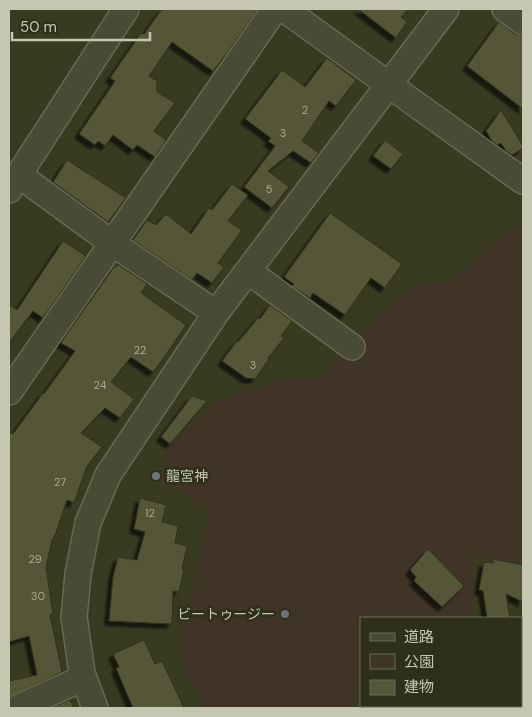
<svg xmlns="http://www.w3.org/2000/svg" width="532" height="717" font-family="'DM Sans','Noto Sans JP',sans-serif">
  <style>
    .green { fill: #403426 }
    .building { fill: #555738; stroke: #30321c; filter: url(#shadow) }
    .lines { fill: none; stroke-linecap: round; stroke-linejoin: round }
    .minor-casing { stroke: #676953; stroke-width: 28 }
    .minor { stroke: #494b35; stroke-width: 25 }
    .worship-dot { fill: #6b7280; stroke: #2e301a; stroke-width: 2 }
    .labels { text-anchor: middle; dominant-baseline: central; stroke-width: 5; stroke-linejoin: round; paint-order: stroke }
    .number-label { font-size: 11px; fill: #a9ab92 }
    .poi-label { font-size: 14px; fill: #c5c7b0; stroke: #2e301a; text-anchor: start }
  </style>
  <defs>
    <filter id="shadow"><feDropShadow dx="-4.5" dy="4.5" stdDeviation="1" flood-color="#0009"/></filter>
  </defs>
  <rect width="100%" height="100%" fill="#393b21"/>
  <path class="green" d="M 523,220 L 523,564 L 473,556 L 471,618 L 361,618 L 361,698 L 352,708 L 204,708 L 178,656 L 209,510 L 159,477 L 169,437 L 218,402 L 274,381 L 322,378 L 347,346 L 412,286 L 446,284 Z"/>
  <path class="building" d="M 162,9 L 258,9 L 227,53 L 213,71 L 172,42 L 149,76 L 157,81 L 157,92 L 175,103 L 154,131 L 166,140 L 155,157 L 137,145 L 133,150 L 113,135 L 105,146 L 98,141 L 95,145 L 79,134 L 115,81 L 110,78 L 141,33 L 144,34 Z
    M 358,9 L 408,9 L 401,17 L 407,22 L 396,38 Z
    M 499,22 L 515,34 L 523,36 L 523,109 L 467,66 Z
    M 327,58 L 356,80 L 336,106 L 329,101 L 302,141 L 319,153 L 311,163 L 293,151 L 268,171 L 289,187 L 272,208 L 244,187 L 275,146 L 268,141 L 271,138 L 245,119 L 282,70 L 305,87 Z
    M 501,110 L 523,146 L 523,148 L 512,155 L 506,151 L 501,143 L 497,145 L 492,141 L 486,131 Z
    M 385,140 L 403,154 L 391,169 L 373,156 Z
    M 67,160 L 126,198 L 108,222 L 53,182 Z
    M 232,184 L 248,195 L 228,221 L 242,230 L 218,263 L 224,267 L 212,283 L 197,273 L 192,280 L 133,240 L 147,220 L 156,225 L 166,214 L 191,234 L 209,208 L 212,210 Z
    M 330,213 L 402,264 L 385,288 L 371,278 L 345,315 L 313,293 L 310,298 L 292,286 L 294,284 L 284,277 Z
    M 63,241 L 86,256 L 43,318 L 33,311 L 9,343 L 9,305 L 17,310 Z
    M 119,265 L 147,284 L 141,293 L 186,325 L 163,359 L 153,372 L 131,357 L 111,382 L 134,399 L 120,418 L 105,408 L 81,433 L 102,447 L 87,466 L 74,503 L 67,500 L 56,533 L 52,540 L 46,568 L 53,614 L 50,615 L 62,672 L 9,697 L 9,681 L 37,675 L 29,636 L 9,642 L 9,433 L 13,434 L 43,393 L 44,394 L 75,351 L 61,343 L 67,334 L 114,267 Z
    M 270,305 L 292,321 L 281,336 L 284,338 L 268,358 L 269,359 L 255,379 L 246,378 L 222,361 L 237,341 L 238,342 L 258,318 L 260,319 Z
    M 192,396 L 207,401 L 170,444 L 161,437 Z
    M 140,498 L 166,505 L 162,522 L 178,526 L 175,543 L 187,546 L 182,569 L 184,569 L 179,592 L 173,591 L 172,624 L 109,621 L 113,577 L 118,557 L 137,560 L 145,532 L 134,529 Z
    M 428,549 L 464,586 L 442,607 L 414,581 L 416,577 L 410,570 Z
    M 493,559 L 523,565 L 523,602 L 506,594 L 510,618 L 487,618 L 483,591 L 479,590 L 484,562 L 493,563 Z
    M 144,640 L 155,664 L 162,661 L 184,708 L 133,708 L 116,668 L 119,667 L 113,654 Z
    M 70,700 L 74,708 L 51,708 Z"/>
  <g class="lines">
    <defs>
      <path id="minor" d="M 284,9 L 403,95 L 523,181
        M 505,9 L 523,22
        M 19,175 L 112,243 L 216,313
        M 9,190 L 126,9
        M 248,271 L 352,347
        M 9,392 L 275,9
        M 521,677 L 523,672
        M 17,708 L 77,681
        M 95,708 L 82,673 L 74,617 L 78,574 L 88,523 L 108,475 L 216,313 L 446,9
        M 507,708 L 508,706"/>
    </defs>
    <use href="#minor" class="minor-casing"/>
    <use href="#minor" class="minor"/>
  </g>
  <g class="worship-dot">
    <circle cx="156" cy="476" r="5"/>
    <circle cx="285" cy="614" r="5"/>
  </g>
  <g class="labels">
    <g class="number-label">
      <text x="305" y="110">2</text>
      <text x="283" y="133">3</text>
      <text x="269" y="189">5</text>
      <text x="140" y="350">22</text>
      <text x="253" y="365">3</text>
      <text x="100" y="385">24</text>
      <text x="60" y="482">27</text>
      <text x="150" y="513">12</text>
      <text x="35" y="559">29</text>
      <text x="38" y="596">30</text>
    </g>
    <g class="poi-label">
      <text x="166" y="476">龍宮神</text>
      <text x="275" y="614" text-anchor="end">ビートゥージー</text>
    </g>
  </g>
  <rect width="532" height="717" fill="none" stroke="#c5c7b0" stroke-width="20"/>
  <rect x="360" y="617" width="162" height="90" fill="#2e301a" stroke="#6a6c56"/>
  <rect x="370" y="633" width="25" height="8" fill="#494b35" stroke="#6a6c56"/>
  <text x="404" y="642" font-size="15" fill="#c5c7b0">道路</text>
  <rect x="370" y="654" width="25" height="15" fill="#403426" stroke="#6a6c56"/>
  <text x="404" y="667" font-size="15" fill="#c5c7b0">公園</text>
  <rect x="370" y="680" width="25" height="15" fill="#555738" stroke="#6a6c56"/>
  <text x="404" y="692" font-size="15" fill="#c5c7b0">建物</text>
  <path d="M12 32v8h138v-8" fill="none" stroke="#c5c7b0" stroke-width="2.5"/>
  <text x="20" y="32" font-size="15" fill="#c5c7b0" stroke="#2e301a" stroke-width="4" paint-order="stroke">50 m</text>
</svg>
